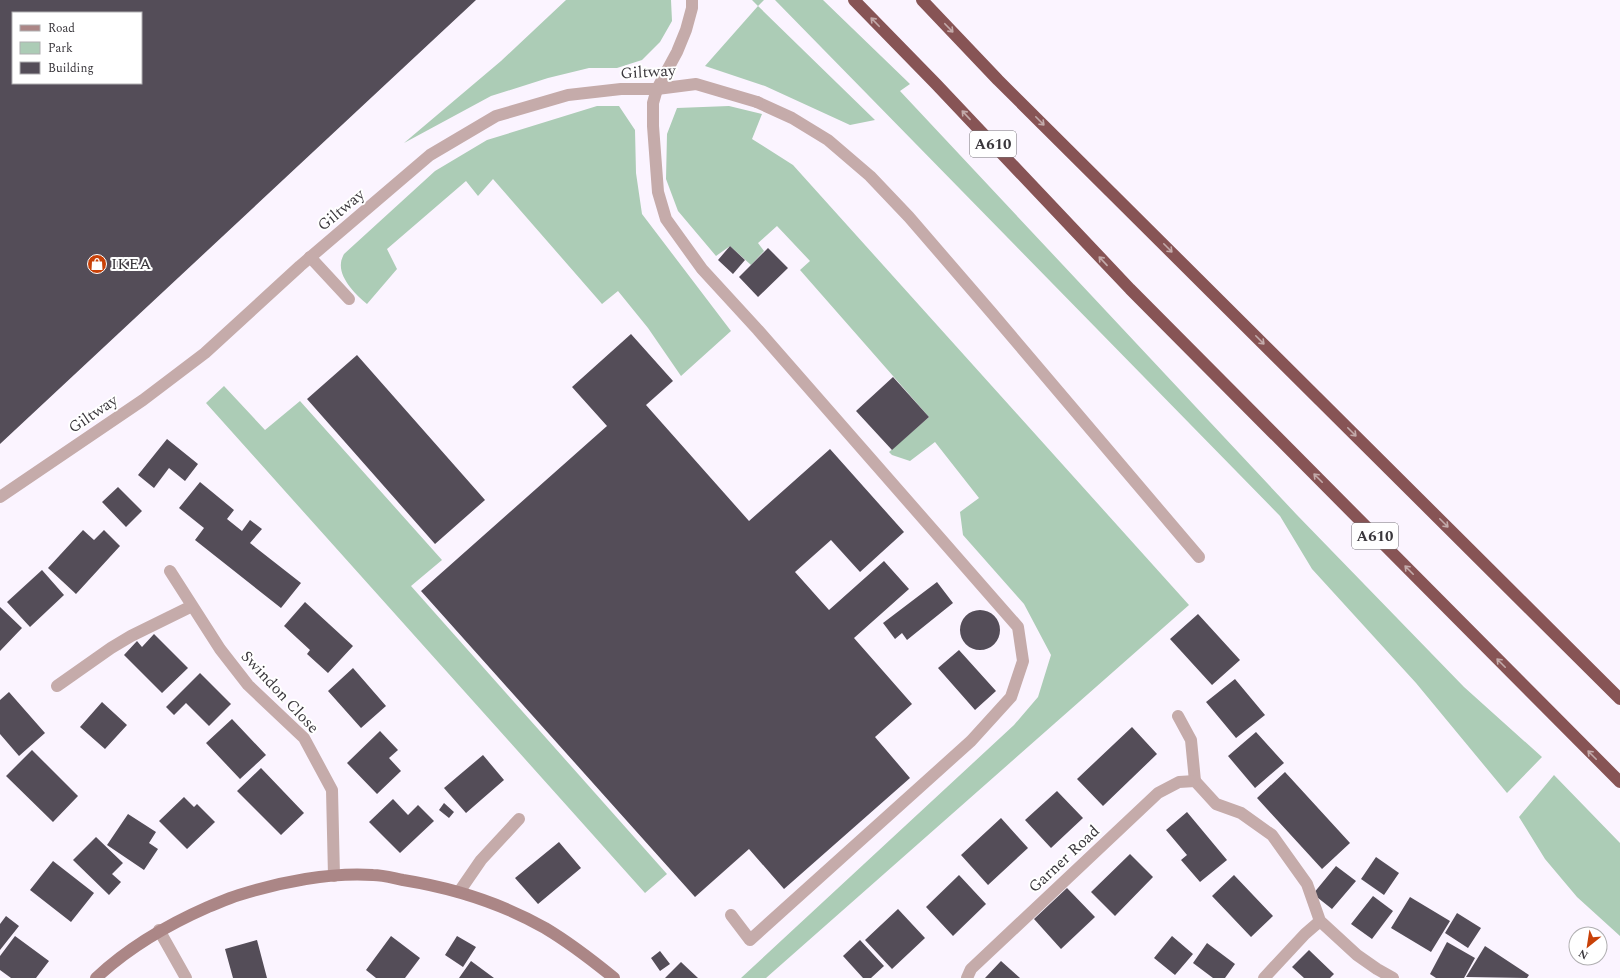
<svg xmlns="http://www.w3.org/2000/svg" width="1620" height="978" font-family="Spectral,serif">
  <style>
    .green { fill: #acccb6 }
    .building { fill: #544d58; fill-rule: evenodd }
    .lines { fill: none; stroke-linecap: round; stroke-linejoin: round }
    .lane { stroke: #c5abaa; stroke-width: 12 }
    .street { stroke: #c5abaa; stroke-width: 12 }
    .secondary { stroke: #ab8686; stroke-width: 12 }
    .highway { stroke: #875455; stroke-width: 12 }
    .oneway { stroke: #c3aaaa }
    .labels { text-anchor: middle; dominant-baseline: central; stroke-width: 4; stroke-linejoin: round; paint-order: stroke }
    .shield { fill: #fff; stroke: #757376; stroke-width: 1 }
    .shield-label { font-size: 15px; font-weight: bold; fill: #3a373c }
    .street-label { font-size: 16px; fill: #3a373c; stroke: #fff }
    .poi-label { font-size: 16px; fill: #3a373c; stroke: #fff; text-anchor: start }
  </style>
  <rect width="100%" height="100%" fill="#fbf4ff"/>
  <path class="green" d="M 566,0 L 671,0 L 672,21 L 660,42 L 642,60 L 617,68 L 589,68 L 548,78 L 491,96 L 404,143 L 501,61 Z
    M 752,0 L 764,0 L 758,6 L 875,120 L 850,125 L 765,86 L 705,66 L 758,6 Z
    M 775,0 L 823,0 L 910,84 L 900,91 L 1297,515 L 1464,687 L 1542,757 L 1507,793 L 1416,683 L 1312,569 L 1280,516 Z
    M 597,106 L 619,106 L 635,130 L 636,173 L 642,214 L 731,331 L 681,376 L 648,328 L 618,291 L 602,304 L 493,179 L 478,196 L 466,181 L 387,249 L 397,269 L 367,304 C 356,295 339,278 341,263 C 341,260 343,256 344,254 L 435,171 L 487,140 Z
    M 729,106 L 762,114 L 752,139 L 793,165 L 1189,605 L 766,978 L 741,978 L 1014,725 L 1038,697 L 1051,655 L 1024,604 L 963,535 L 960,512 L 979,498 L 935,442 L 910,461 L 892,455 L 889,452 L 929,417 L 800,270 L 810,261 L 777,226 L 758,243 L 764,251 L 751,265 L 730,246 L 716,256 L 678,211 L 666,179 L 667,134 L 677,108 Z
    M 224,386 L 265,430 L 300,401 L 442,560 L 411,586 L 667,874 L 645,893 L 206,403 Z
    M 1554,775 L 1620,843 L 1620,936 L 1577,897 L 1545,859 L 1519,817 Z"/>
  <path class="building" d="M 0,0 L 476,0 L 0,444 ZM 13,13 L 141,13 L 141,83 L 13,83 Z
    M 730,246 L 745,260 L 733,274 L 718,260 Z
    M 768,248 L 788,268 L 758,297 L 739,277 Z
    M 631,334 L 673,381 L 646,405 L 749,521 L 830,449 L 904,532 L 860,572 L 831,540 L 795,572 L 829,610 L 884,561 L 909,589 L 854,638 L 912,704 L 875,737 L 910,778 L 784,889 L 749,849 L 695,897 L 421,591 L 607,426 L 572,387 Z
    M 357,355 L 485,500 L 435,544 L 307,399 Z
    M 893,377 L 929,417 L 892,450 L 856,411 Z
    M 167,439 L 198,464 L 185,481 L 169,468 L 154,488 L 138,475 Z
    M 200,482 L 234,510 L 227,519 L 242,531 L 250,520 L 262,529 L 250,543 L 301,583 L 281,608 L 195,540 L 204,528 L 179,508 Z
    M 118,487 L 142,511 L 126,527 L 102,502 Z
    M 83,530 L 94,540 L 104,530 L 120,546 L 76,594 L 48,568 Z
    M 42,570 L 64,595 L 30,627 L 7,602 Z
    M 937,582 L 953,603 L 907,640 L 902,633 L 895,639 L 883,623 Z
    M 305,602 L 353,646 L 328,673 L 307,654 L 310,650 L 284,626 Z
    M 0,607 L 22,628 L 0,651 Z
    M960 630a20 20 0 1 1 40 0a20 20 0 1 1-40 0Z
    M 1198,614 L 1240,660 L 1212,685 L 1170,639 Z
    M 154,634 L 188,668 L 162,693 L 124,655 L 137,641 L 142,647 Z
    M 959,650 L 996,691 L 975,710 L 938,668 Z
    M 353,668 L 386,706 L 361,728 L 328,691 Z
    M 200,673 L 231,704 L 209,726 L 186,703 L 174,715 L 166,707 Z
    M 1235,679 L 1265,715 L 1236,738 L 1206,702 Z
    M 9,692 L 45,733 L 19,756 L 0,734 L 0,700 Z
    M 102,702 L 127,725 L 105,749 L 80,727 Z
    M 232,719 L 266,755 L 240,779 L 206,743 Z
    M 1132,727 L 1157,754 L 1103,806 L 1077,779 Z
    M 380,731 L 398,750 L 389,758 L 401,771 L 377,794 L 347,763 Z
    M 1256,732 L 1284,763 L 1255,788 L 1228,756 Z
    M 32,750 L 78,796 L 53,822 L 6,776 Z
    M 483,755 L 504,780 L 466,813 L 444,788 Z
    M 261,768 L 304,813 L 281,835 L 237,791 Z
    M 1285,772 L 1350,843 L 1322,869 L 1257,798 Z
    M 1057,791 L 1083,818 L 1051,848 L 1025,820 Z
    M 184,797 L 194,807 L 197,804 L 215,822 L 187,849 L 159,821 Z
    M 393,799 L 408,815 L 418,805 L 434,821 L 400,853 L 369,822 Z
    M 444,803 L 454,812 L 449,818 L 439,810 Z
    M 1187,812 L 1227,860 L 1200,882 L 1181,860 L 1187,855 L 1166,830 Z
    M 128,814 L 156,832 L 149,843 L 158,849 L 144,870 L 107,845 Z
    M 1001,818 L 1028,848 L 988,885 L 961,855 Z
    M 96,837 L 123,863 L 112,874 L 121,882 L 109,895 L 73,860 Z
    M 559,842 L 581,868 L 538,904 L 515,878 Z
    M 1130,854 L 1153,877 L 1115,916 L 1091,892 Z
    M 1376,857 L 1399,873 L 1384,895 L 1361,879 Z
    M 53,861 L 94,893 L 71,922 L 30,890 Z
    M 1336,866 L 1356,881 L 1332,909 L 1313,894 Z
    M 959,875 L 986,904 L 953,936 L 926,907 Z
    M 1234,875 L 1273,916 L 1251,937 L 1212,896 Z
    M 1067,888 L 1095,917 L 1061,949 L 1034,919 Z
    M 1373,896 L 1393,911 L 1372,939 L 1351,924 Z
    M 1410,897 L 1450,921 L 1431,952 L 1391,928 Z
    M 898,909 L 925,938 L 892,969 L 865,940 Z
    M 1457,913 L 1481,928 L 1468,948 L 1445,933 Z
    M 6,916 L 19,926 L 0,950 L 0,924 Z
    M 15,936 L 49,961 L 36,978 L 11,978 L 0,970 L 0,956 Z
    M 391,936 L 420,958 L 405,978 L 376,978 L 366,970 Z
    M 457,936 L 476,947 L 463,967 L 445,955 Z
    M 1172,936 L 1193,954 L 1175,975 L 1154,958 Z
    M 257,940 L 267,978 L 233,978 L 225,949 Z
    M 860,940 L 884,966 L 871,978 L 863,978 L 843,956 Z
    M 1447,942 L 1475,958 L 1464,978 L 1436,978 L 1430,974 Z
    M 1207,943 L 1235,964 L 1225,978 L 1213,978 L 1193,963 Z
    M 1485,946 L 1529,975 L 1527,978 L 1466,977 Z
    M 1309,950 L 1334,974 L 1330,978 L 1304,978 L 1292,967 Z
    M 660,951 L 670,964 L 660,971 L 651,958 Z
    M 471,961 L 494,978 L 459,978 Z
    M 1001,961 L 1020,978 L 985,978 Z
    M 681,962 L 698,978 L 665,978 Z"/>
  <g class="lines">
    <path class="lane" d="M 692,0 L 692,8 L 686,30 L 677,52 L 657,89 L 653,103 L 653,126 L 658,192 L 666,219 L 702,269 L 758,330 L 1018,627 L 1023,661 L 1011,697 L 971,741 L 750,940 L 731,915
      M 757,102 L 792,118 L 828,140 L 870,176 L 909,217 L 991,312 L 1199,557
      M 310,257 L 349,299
      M 1178,716 L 1191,740 L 1195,781"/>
    <path class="street" d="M 0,497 L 143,400 L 205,353 L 300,266 L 430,155 L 496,116 L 568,95 L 621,89 L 657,89 L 696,84 L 757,102
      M 170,571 L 220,649 L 248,685 L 304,738 L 332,790 L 334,876
      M 57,686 L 111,648 L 131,636 L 192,606
      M 459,892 L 481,860 L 519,819
      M 159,930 L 186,978
      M 967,978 L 971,969 L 1158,793 L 1179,782 L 1195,781 L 1216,804 L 1241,813 L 1272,835 L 1307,884 L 1320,921 L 1357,955 L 1377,969 L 1393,978
      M 1264,978 L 1305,934 L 1320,921"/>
    <path class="secondary" d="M 96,978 C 129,947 167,925 208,907 C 218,903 229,898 239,895 C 280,882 331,872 373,875 C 383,875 393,878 403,880 C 453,888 501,903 545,928 C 570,943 592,960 614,978"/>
    <path class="highway" d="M 854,0 L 936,84 L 1130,289 L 1620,782
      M 922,0 L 998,80 L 1620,699"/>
  </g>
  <defs><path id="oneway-shaft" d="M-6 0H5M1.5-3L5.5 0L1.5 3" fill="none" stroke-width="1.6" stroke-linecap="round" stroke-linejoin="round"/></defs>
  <g class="oneway">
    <use href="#oneway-shaft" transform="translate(875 22) rotate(-134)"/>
    <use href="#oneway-shaft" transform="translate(949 28) rotate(46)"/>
    <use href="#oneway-shaft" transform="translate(966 115) rotate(-133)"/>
    <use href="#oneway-shaft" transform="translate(1040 121) rotate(45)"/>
    <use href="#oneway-shaft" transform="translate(1168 248) rotate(45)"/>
    <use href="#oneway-shaft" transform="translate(1103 261) rotate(-133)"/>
    <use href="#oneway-shaft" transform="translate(1260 340) rotate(45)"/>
    <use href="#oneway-shaft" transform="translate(1352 432) rotate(45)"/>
    <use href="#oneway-shaft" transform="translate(1318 478) rotate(-135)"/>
    <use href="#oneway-shaft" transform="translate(1444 523) rotate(45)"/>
    <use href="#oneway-shaft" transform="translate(1409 570) rotate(-135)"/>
    <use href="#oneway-shaft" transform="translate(1501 663) rotate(-135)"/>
    <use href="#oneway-shaft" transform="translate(1592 755) rotate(-135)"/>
  </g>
  <defs>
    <symbol id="shop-disc" viewBox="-11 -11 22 22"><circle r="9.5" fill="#c84108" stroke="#fff"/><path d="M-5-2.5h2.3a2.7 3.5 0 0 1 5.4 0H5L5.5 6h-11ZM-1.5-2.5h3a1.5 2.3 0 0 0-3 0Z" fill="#fff"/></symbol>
  </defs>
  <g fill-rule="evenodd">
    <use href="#shop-disc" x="86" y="253" width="22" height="22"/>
  </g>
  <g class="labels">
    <g class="shield">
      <rect x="970" y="131" width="46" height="26" rx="3"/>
      <rect x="1352" y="523" width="46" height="26" rx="3"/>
    </g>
    <g class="shield-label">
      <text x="993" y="144">A610</text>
      <text x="1375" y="536">A610</text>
    </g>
    <g class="street-label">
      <text transform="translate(648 72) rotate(-3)">Giltway</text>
      <text transform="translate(341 210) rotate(-40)">Giltway</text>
      <text transform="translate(93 414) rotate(-34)">Giltway</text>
      <text transform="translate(280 692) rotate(47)">Swindon Close</text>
      <text transform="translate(1064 859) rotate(-43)">Garner Road</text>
    </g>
    <g class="poi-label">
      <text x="111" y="264">IKEA</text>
    </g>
  </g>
  <rect x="12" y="12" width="130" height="72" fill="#ffffff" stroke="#b0afb1"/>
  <rect x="20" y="25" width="20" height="6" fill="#ab8686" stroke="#b0afb1"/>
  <text x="48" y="32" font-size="12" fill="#3a373c">Road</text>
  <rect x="20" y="42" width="20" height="12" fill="#acccb6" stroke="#b0afb1"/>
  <text x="48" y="52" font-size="12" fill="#3a373c">Park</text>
  <rect x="20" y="62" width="20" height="12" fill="#544d58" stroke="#b0afb1"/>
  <text x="48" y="72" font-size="12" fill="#3a373c">Building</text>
  <g transform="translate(1588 946) rotate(210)"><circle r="19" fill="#ffffff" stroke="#b0afb1"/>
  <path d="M0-3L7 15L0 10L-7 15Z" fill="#c84108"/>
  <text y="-6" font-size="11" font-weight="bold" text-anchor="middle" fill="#3a373c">N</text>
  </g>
</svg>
